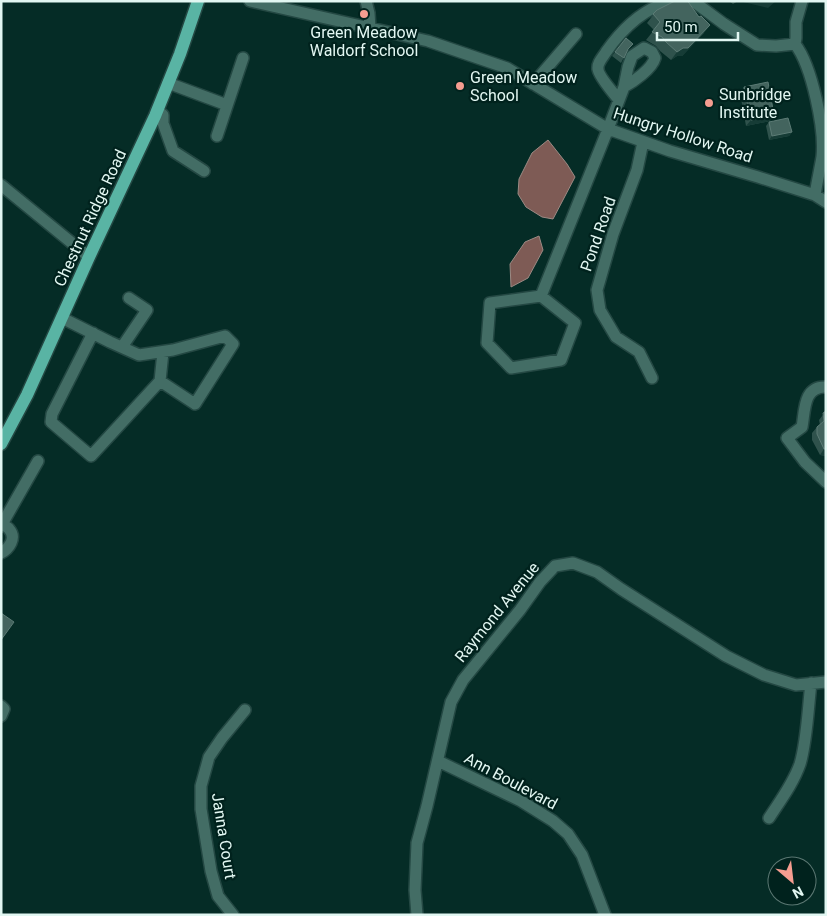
<svg xmlns="http://www.w3.org/2000/svg" width="827" height="916" font-family="Roboto,sans-serif">
  <style>
    .water { fill: #7e5b55; stroke: #9c8a84 }
    .lines { fill: none; stroke-linecap: round; stroke-linejoin: round }
    .minor-casing { stroke: #244843; stroke-width: 14 }
    .major-casing { stroke: #244843; stroke-width: 15 }
    .minor { stroke: #436d65; stroke-width: 11 }
    .major { stroke: #59b4a4; stroke-width: 12 }
    .wall { fill: #2f524c }
    .shaded-wall { fill: #163c36 }
    .building { fill: #43645e; stroke: #5c7b75 }
    .poi-dot { fill: #f59d90; stroke: #00221d; stroke-width: 2 }
    .labels { text-anchor: middle; dominant-baseline: central; stroke-width: 4.5; stroke-linejoin: round; paint-order: stroke }
    .poi-label { font-size: 16px; fill: #e2f7f2; stroke: #00221d; text-anchor: start }
    .street-label { font-size: 16px; fill: #e2f7f2; stroke: #00221d }
  </style>
  <rect width="100%" height="100%" fill="#052c26"/>
  <path class="water" d="M 548,140 L 567,164 L 575,177 L 553,219 L 542,217 L 526,207 L 518,194 L 519,179 L 532,153 Z
    M 539,236 L 543,250 L 528,278 L 511,287 L 510,264 L 525,242 Z"/>
  <g class="lines">
    <defs>
      <path id="minor" d="M 250,1 L 428,41 L 507,68 L 608,129 L 670,151 L 758,177 L 815,195 L 826,202
        M 366,1 L 369,13 L 370,28
        M 693,1 L 724,24 L 757,45 L 776,46 L 795,44
        M 802,1 L 796,22 L 796,38 L 795,44 C 812,66 825,129 822,157 C 820,169 817,182 815,195
        M 168,83 L 227,105
        M 533,84 L 576,34
        M 619,100 C 614,94 598,75 598,69 C 597,63 603,57 606,52 C 622,29 644,8 672,1
        M 157,110 L 163,115 L 163,123 L 173,151 L 204,171
        M 217,136 L 243,58
        M 643,142 L 637,170 L 613,234 L 597,290 L 600,310 L 616,337 L 639,352 L 652,378
        M 1,185 L 89,257
        M 541,296 L 608,129 L 624,87 L 628,67 L 632,56 L 644,48 L 652,52 L 655,58 C 652,69 633,82 624,87
        M 541,296 L 575,323 L 561,360 L 511,368 L 487,343 L 490,303 Z
        M 62,318 L 110,342 L 139,355 L 173,350 L 225,336 L 233,344 L 195,404 L 160,381
        M 93,333 L 52,414 L 51,422 L 91,456 L 160,381 L 163,352
        M 122,347 L 147,310 L 129,298
        M 826,387 C 803,386 805,411 802,427 L 787,438 L 805,462 L 826,482
        M 1,526 L 38,461
        M 1,553 C 9,549 17,538 9,529 C 9,528 3,525 2,524
        M 1,706 L 4,709 L 1,716
        M 438,761 L 521,801 L 553,821 L 568,834 L 582,855 L 605,915
        M 769,818 C 780,801 793,784 800,764 C 807,741 808,708 811,683
        M 233,915 L 218,896 L 211,871 L 201,809 L 201,786 L 209,757 L 222,738 L 245,710
        M 417,915 L 415,890 L 417,843 L 427,806 L 451,702 L 463,680 L 520,610 L 540,582 L 555,566 L 573,563 L 597,572 L 621,589 L 726,656 L 764,675 L 796,685 L 826,682"/>
      <path id="major" d="M 1,444 L 27,395 L 89,257 L 155,116 L 180,54 L 198,1"/>
    </defs>
    <use href="#minor" class="minor-casing"/>
    <use href="#major" class="major-casing"/>
    <use href="#minor" class="minor"/>
    <use href="#major" class="major"/>
  </g>
  <path class="wall" d="M 729,1 L 738,1 L 733,4 Z
    M 657,10 L 704,33 L 682,56 L 677,56 L 671,60 L 660,51 L 656,46 L 646,40 L 654,30 L 647,23 Z
    M 626,38 L 633,44 L 627,51 L 621,63 L 612,56 Z
    M 744,87 L 770,121 L 746,126 L 740,93 Z
    M 769,122 L 792,132 L 789,136 L 769,140 L 766,126 Z
    M 826,411 L 826,456 L 820,455 L 812,440 L 812,433 L 817,427 L 820,425 L 819,420 Z"/>
  <path class="shaded-wall" d="M 739,1 L 776,1 L 768,8 Z
    M 710,25 L 704,33 L 682,56 L 677,56 L 671,60 L 677,52 Z
    M 774,115 L 770,121 L 746,126 L 751,120 Z
    M 792,132 L 789,136 L 769,140 L 772,136 Z
    M 824,449 L 826,449 L 826,456 L 820,455 Z"/>
  <path class="building" d="M 675,1 L 687,1 L 689,3 L 699,17 L 701,16 L 710,25 L 688,48 L 683,48 L 677,52 L 666,42 L 662,37 L 652,32 L 660,22 L 653,14 L 657,10 Z
    M 626,38 L 633,44 L 628,49 L 624,58 L 615,52 Z
    M 768,82 L 774,115 L 751,120 L 744,87 Z
    M 788,118 L 792,132 L 772,136 L 769,122 Z
    M 826,411 L 826,449 L 824,449 L 817,434 L 817,427 L 824,421 L 823,413 Z
    M 1,613 L 14,622 L 1,640 Z"/>
  <g class="poi-dot">
    <circle cx="364" cy="14" r="5"/>
    <circle cx="460" cy="86" r="5"/>
    <circle cx="709" cy="103" r="5"/>
  </g>
  <g class="labels">
    <g class="poi-label">
      <text x="364" y="32" text-anchor="middle">Green Meadow<tspan x="364" dy="18">Waldorf School</tspan></text>
      <text x="470" y="77">Green Meadow<tspan x="470" dy="18">School</tspan></text>
      <text x="719" y="94">Sunbridge<tspan x="719" dy="18">Institute</tspan></text>
    </g>
    <g class="street-label">
      <text transform="translate(683 135) rotate(18)">Hungry Hollow Road</text>
      <text transform="translate(90 218) rotate(-65)">Chestnut Ridge Road</text>
      <text transform="translate(598 234) rotate(-71)">Pond Road</text>
      <text transform="translate(497 612) rotate(-51)">Raymond Avenue</text>
      <text transform="translate(511 781) rotate(28)">Ann Boulevard</text>
      <text transform="translate(224 836) rotate(81)">Janna Court</text>
    </g>
  </g>
  <rect width="827" height="916" fill="none" stroke="#e2f7f2" stroke-width="5"/>
  <g transform="translate(792 881) rotate(152)"><circle r="24" fill="#00221d" stroke="#5a7772"/>
  <path d="M0-4L9 19L0 12L-9 19Z" fill="#f59d90"/>
  <text y="-8" font-size="14" font-weight="bold" text-anchor="middle" fill="#e2f7f2">N</text>
  </g>
  <path d="M657 32v8h81v-8" fill="none" stroke="#e2f7f2" stroke-width="2.5"/>
  <text x="664" y="32" font-size="15" fill="#e2f7f2" stroke="#00221d" stroke-width="4" paint-order="stroke">50 m</text>
</svg>
